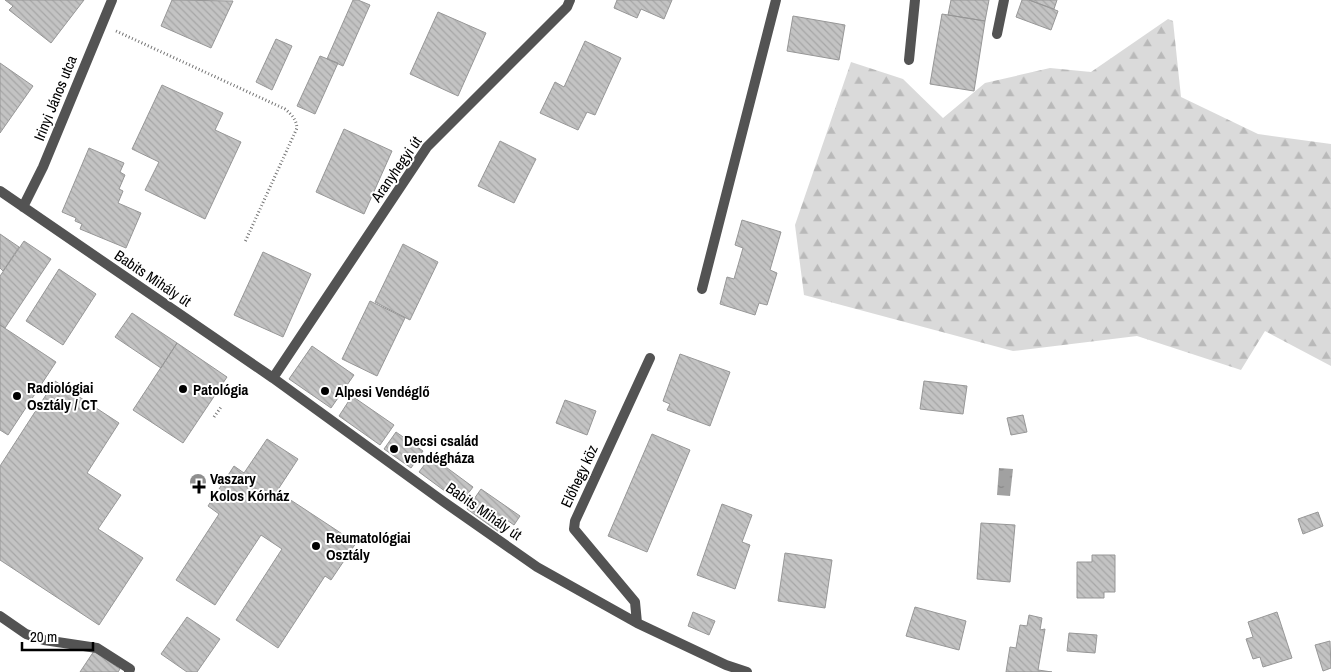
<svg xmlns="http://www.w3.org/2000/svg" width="1331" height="672" font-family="'Archivo Narrow',sans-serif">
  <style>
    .forest { fill: url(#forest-firs) }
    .water { fill: url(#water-ripples) }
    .building { fill: url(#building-back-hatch); stroke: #979797 }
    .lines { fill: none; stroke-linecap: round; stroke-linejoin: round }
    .path { stroke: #757575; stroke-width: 3; stroke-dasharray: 1 2.5; stroke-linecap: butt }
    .lane { stroke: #535353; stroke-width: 10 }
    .street { stroke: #535353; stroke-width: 10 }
    .tree { fill: #8e8e8e }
    .poi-dot { fill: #000; stroke: #fff; stroke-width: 2 }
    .labels { text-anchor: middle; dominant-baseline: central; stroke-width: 4; stroke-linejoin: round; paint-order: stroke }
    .street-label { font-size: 15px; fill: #000; stroke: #fff }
    .poi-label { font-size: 15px; font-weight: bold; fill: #000; stroke: #fff; text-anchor: start }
  </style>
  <defs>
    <pattern id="forest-firs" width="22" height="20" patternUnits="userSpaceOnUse" patternTransform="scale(1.25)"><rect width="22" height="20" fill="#dadada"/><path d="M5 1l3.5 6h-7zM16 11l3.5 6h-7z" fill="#b9b9b9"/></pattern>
    <pattern id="water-ripples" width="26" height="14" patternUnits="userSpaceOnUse" patternTransform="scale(1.25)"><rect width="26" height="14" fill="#a1a1a1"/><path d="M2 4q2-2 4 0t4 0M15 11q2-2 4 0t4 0" fill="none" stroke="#898989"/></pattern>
    <pattern id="building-back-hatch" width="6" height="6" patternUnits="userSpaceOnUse" patternTransform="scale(1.25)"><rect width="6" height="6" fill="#c3c3c3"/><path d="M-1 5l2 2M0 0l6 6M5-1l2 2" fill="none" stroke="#a6a6a6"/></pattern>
  </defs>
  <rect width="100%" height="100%" fill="#fff"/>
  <path class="forest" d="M 1168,19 L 1173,21 L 1181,97 L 1258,134 L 1331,144 L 1331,366 L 1265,331 L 1241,370 L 1137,336 L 1013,351 L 804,295 L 795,225 L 851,62 L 903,79 L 943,118 L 985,83 L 1050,68 L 1091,72 Z"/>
  <path class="water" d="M 999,468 L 1013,469 L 1010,496 L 997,495 Z"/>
  <path class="building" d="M 5,0 L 84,0 L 51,43 L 9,10 L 13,6 Z
    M 172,0 L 233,1 L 211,48 L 161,26 Z
    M 353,0 L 358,0 L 370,5 L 343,66 L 327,59 Z
    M 617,0 L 672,0 L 664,19 L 641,9 L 637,18 L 614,8 Z
    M 951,0 L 989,0 L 985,21 L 948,15 Z
    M 1022,0 L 1029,0 L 1058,11 L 1051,30 L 1016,17 Z
    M 1029,0 L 1057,0 L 1054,9 Z
    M 438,12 L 486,33 L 458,96 L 410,74 Z
    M 942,14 L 985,21 L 974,91 L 930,84 Z
    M 793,16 L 845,25 L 839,60 L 787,51 Z
    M 276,39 L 292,46 L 272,90 L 256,82 Z
    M 585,41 L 621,58 L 595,115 L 587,112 L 578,130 L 540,113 L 555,82 L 564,87 Z
    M 320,56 L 338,63 L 315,114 L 297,106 Z
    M 0,63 L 33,86 L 0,133 Z
    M 162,85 L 223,113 L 215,130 L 241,142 L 205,219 L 145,190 L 159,162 L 132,149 Z
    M 344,129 L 392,151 L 364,214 L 316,192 Z
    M 500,141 L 536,159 L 514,203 L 478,186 Z
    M 89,148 L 124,163 L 120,172 L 125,175 L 119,189 L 123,191 L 118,203 L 141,213 L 126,248 L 80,229 L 82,224 L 75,221 L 76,218 L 62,212 Z
    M 742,220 L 781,232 L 770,270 L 777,273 L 767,305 L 759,303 L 755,315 L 720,304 L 727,277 L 734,279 L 743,248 L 735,245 Z
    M 0,234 L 19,247 L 3,271 L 0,268 Z
    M 24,241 L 51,259 L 5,328 L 0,325 L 0,276 Z
    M 403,244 L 438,262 L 410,320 L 375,302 Z
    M 263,252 L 311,274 L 283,337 L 234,315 Z
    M 59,269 L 96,294 L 63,345 L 26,321 Z
    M 370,301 L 405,318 L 377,376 L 342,359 Z
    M 132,313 L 177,343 L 161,368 L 115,337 Z
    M 0,325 L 56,362 L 8,435 L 0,430 Z
    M 177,343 L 227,377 L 183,443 L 133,410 Z
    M 312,346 L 354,375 L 331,408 L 289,379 Z
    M 680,354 L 730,372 L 710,426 L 667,410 L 670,404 L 663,401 Z
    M 55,381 L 119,423 L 87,473 L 121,495 L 98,529 L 143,558 L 99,625 L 0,560 L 0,466 Z
    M 924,381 L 967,386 L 963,414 L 920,409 Z
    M 352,396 L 394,425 L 380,445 L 339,416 Z
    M 565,400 L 596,411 L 587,435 L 556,423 Z
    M 1023,415 L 1027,432 L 1011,435 L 1007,418 Z
    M 396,432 L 423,451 L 411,468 L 384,449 Z
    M 652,434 L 690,450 L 647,552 L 608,536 Z
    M 267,439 L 298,459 L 277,491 L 356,543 L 331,580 L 325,576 L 278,648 L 236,620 L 282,549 L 261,535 L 215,605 L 176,580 L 219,514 L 208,506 L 234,466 L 244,473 Z
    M 431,456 L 473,487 L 461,503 L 419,472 Z
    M 481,489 L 520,516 L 514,525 L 507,520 L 499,532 L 467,509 Z
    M 722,504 L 752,515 L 742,542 L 750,545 L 735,589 L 697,575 Z
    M 1318,512 L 1323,526 L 1303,534 L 1298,519 Z
    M 981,523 L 1015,525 L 1010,582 L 977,579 Z
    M 785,553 L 832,560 L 825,608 L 778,601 Z
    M 1092,555 L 1115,555 L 1115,592 L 1104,592 L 1104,598 L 1077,598 L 1077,562 L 1092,562 Z
    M 915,607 L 966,621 L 959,650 L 906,636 Z
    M 693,612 L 715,621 L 709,635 L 688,626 Z
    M 1277,612 L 1292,658 L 1263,667 L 1260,657 L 1253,659 L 1246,639 L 1253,637 L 1248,622 Z
    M 1029,615 L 1042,618 L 1040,630 L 1045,629 L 1038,670 L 1052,672 L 1006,672 L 1010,647 L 1016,648 L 1020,625 L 1027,626 Z
    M 187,617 L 220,639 L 197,672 L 187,672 L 161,654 Z
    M 1069,633 L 1097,635 L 1095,653 L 1067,651 Z
    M 1330,641 L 1331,668 L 1323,671 L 1315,645 Z
    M 94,651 L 120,669 L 118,672 L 80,672 Z"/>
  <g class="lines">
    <path class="path" d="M 116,31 L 285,109 C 292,115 296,119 297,128 L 245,242
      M 214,417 L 221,407"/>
    <path class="lane" d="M 997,34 L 1004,0
      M 909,60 L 915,0
      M 702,289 L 776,0
      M 0,616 L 26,634 L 44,640 L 97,648 L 130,669 L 129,672"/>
    <path class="street" d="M 0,191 L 273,378 L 444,502 L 537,567 L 637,623 L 726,665 L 747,672
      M 23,207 L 43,167 L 112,0
      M 273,378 L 427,147 L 567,7 L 570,0
      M 637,623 L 635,602 L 574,529 L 575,521 L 650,358"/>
  </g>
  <circle class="tree" cx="198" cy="482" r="8"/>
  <g class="poi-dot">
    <circle cx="183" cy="389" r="5"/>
    <circle cx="325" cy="391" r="5"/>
    <circle cx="17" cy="396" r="5"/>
    <circle cx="394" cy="449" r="5"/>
    <path d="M196.5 479.5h5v5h5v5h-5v5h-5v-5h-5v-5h5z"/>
    <circle cx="316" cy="546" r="5"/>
  </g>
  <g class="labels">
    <g class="street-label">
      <text transform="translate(55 98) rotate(-68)">Irinyi János utca</text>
      <text transform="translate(396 169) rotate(-55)">Aranyhegyi út</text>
      <text transform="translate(153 278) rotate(34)">Babits Mihály út</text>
      <text transform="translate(579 476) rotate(-65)">Előhegy köz</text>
      <text transform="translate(484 511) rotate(35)">Babits Mihály út</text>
    </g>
    <g class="poi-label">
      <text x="27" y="387">Radiológiai<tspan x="27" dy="17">Osztály / CT</tspan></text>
      <text x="193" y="389">Patológia</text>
      <text x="335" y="391">Alpesi Vendéglő</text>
      <text x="404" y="440">Decsi család<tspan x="404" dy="17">vendégháza</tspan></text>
      <text x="210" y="478">Vaszary<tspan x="210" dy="17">Kolos Kórház</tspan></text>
      <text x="326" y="537">Reumatológiai<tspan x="326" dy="17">Osztály</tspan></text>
    </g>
  </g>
  <path d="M22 642v8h71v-8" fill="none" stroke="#000000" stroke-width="2.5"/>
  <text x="30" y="642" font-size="15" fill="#000000" stroke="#ffffff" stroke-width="4" paint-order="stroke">20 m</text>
</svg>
